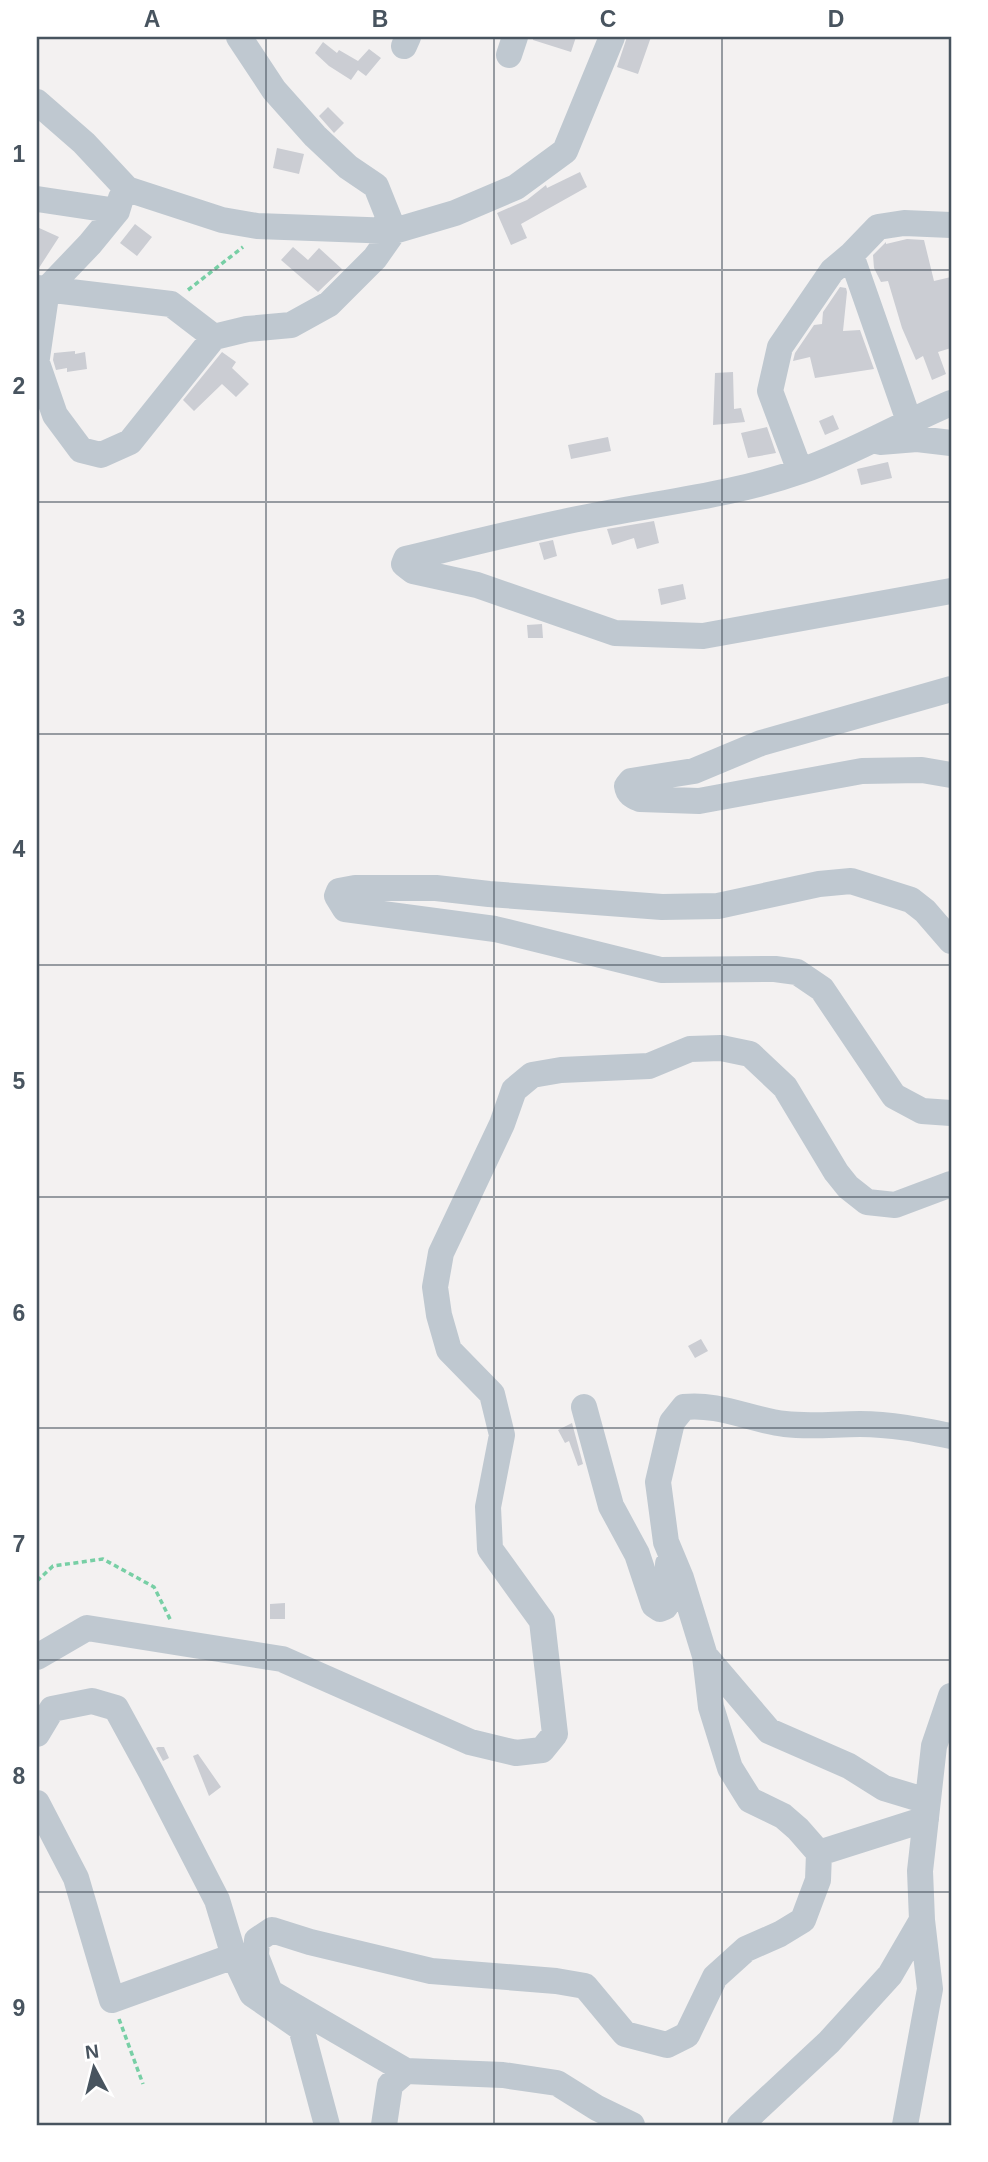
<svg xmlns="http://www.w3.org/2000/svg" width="988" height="2162" font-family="Arial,sans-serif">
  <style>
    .building { fill: #cbcdd3 }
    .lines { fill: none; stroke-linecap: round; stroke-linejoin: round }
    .path { stroke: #77cfa5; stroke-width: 3.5; stroke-dasharray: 5 3.5; stroke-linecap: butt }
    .minor { stroke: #bfc8d0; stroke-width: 26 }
    .grid { fill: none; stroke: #48545f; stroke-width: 2; stroke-opacity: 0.55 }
    .neatline { fill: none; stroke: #48545f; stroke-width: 2.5 }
    .grid-label { font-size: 23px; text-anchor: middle; font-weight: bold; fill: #48545f }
  </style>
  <rect width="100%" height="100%" fill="#f3f1f1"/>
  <path class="building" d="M 533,37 L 576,37 L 571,52 L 533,40 Z
    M 627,37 L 651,37 L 638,74 L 617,67 Z
    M 323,42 L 337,53 L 339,50 L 358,61 L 369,49 L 381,58 L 366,76 L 358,70 L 351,80 L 329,66 L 315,53 Z
    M 328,107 L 344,123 L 334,133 L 319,116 Z
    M 277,148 L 304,154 L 299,174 L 273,168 Z
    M 580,172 L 587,187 L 521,224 L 527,238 L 511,245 L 497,213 L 527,200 L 546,185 L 547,188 Z
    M 135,224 L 152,237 L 137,256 L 120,243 Z
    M 37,227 L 59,237 L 37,271 Z
    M 907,239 L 924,240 L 934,281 L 951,277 L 951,348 L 938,352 L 946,374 L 932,380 L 923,356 L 916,360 L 902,328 L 888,281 L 881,282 L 874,268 L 873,255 L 886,242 L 886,244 Z
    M 293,247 L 308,260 L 319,248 L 342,269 L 318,292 L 281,260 Z
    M 840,287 L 846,288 L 847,292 L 843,331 L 860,330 L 874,369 L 815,378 L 810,357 L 793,361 L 795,353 L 814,325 L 822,324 L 823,312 Z
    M 75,351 L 75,354 L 85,352 L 87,369 L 67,372 L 67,368 L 56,370 L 53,360 L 54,353 Z
    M 222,352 L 236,362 L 232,368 L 249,384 L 236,397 L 222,384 L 194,411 L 183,400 Z
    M 733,372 L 734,409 L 741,408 L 745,422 L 713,425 L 715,373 Z
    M 833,415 L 839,429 L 825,435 L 819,421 Z
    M 767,427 L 776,453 L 748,458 L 741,433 Z
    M 608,437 L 611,451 L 571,459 L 568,445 Z
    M 888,462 L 892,478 L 861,485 L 857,469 Z
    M 654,521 L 659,543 L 637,549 L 634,538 L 612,545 L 607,529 Z
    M 553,540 L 557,556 L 544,560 L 539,543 Z
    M 683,584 L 686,599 L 661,605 L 658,589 Z
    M 542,624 L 543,638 L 528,638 L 527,625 Z
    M 701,1339 L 708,1351 L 695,1358 L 688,1346 Z
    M 572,1423 L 583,1464 L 578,1466 L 569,1441 L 565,1443 L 558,1430 Z
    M 285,1603 L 285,1619 L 270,1619 L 270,1604 Z
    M 158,1747 L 164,1747 L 169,1758 L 163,1761 L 156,1748 Z
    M 198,1754 L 221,1787 L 209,1796 L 193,1756 Z"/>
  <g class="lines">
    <path class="path" d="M 188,290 L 243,247
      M 37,1581 L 53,1566 L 103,1559 L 154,1587 L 171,1621
      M 119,2019 L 143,2084"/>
    <path class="minor" d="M 404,46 L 408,37
      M 509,55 L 515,37
      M 37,102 L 84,143 L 127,189 L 121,198 L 117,211 L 90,244 L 47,289 L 37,358
      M 127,189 L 222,220 L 257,226 L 394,231 L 455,213 L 516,187 L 565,151 L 612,37
      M 37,199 L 117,211
      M 851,255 L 909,421
      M 37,288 L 171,304 L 214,337
      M 37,363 L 55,415 L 81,450 L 101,455 L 130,442 L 214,337 L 247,329 L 291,325 L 329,304 L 375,258 L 394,231 L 376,186 L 348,167 L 315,136 L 274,90 L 239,37
      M 951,403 C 901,424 853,453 801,471 C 733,495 663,502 593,516 C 530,528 468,544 406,559 L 404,564 L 413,571 L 477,585 L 615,633 L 703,636 L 951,591
      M 880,442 L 917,439 L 951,443
      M 800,471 L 770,391 L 780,347 L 832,271 L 851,255 L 878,227 L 904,223 L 951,225
      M 951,689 L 761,743 L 694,771 L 631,781 L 627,786 C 628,794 633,796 640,799 L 699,801 L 862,771 L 922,770 L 951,775
      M 951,941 L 925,911 L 911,900 L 851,881 L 819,884 L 718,906 L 662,907 L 489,894 L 436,888 L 355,888 L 339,891 L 337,896 L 345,909 L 495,929 L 661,970 L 775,969 L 797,972 L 822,989 L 894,1096 L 922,1111 L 951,1113
      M 584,1407 L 611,1506 L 637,1554 L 654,1605 L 660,1609 L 665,1607 L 668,1602 L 668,1564
      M 37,1657 L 87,1628 L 282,1659 L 470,1742 L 516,1753 L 542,1750 L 555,1734 L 542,1621 L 490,1549 L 488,1507 L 502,1435 L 492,1394 L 449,1350 L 439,1315 L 435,1287 L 441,1253 L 502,1124 L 514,1090 L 532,1075 L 561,1070 L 649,1066 L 690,1049 L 721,1048 L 750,1054 L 785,1087 L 836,1172 L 848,1187 L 867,1202 L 895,1205 L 951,1184
      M 706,1657 L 769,1731 L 849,1766 L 884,1788 L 927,1801
      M 37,1734 L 52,1709 L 92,1701 L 116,1708 L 151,1772 L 217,1900 L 234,1956 L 252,1994 L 301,2028 L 327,2125
      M 37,1803 L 76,1878 L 112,2000 L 234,1956
      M 819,1853 L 926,1819
      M 384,2125 L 390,2085 L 406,2071
      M 632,2125 L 597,2108 L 557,2083 L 503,2075 L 406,2071 L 270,1992 L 256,1956 L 257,1940 L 272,1930 L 310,1942 L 431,1971 L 556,1981 L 585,1986 L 625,2034 L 667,2045 L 687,2035 L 715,1977 L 746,1949 L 780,1934 L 803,1920 L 818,1880 L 819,1853 L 798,1829 L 783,1816 L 750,1800 L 730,1768 L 711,1707 L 705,1656 L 681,1578 L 666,1542 L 658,1482 L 672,1422 L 684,1407 C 718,1403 751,1420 785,1424 C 810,1427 835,1424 860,1424 C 891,1424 921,1430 951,1436
      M 740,2125 L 829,2042 L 890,1975 L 922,1920 L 920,1871 L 934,1746 L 951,1696
      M 905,2125 L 930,1989 L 922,1920"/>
  </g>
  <path class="grid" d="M 266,37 L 266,2125M 494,37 L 494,2125M 722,37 L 722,2125M 37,270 L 951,270M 37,502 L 951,502M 37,734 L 951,734M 37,965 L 951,965M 37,1197 L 951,1197M 37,1428 L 951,1428M 37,1660 L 951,1660M 37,1892 L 951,1892"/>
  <rect width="988" height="2162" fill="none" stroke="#ffffff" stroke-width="77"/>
  <g transform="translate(94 2068) rotate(353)" stroke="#ffffff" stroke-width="5" paint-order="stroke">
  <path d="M0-5L12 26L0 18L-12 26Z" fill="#48545f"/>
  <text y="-10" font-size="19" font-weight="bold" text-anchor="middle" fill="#48545f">N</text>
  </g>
  <rect x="38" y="38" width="912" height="2086" class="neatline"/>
  <g class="grid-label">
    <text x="152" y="27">A</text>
    <text x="380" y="27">B</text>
    <text x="608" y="27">C</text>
    <text x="836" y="27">D</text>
    <text x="19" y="162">1</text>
    <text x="19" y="394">2</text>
    <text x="19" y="626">3</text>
    <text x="19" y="857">4</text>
    <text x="19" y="1089">5</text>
    <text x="19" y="1321">6</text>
    <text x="19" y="1552">7</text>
    <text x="19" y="1784">8</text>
    <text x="19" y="2016">9</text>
  </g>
</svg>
